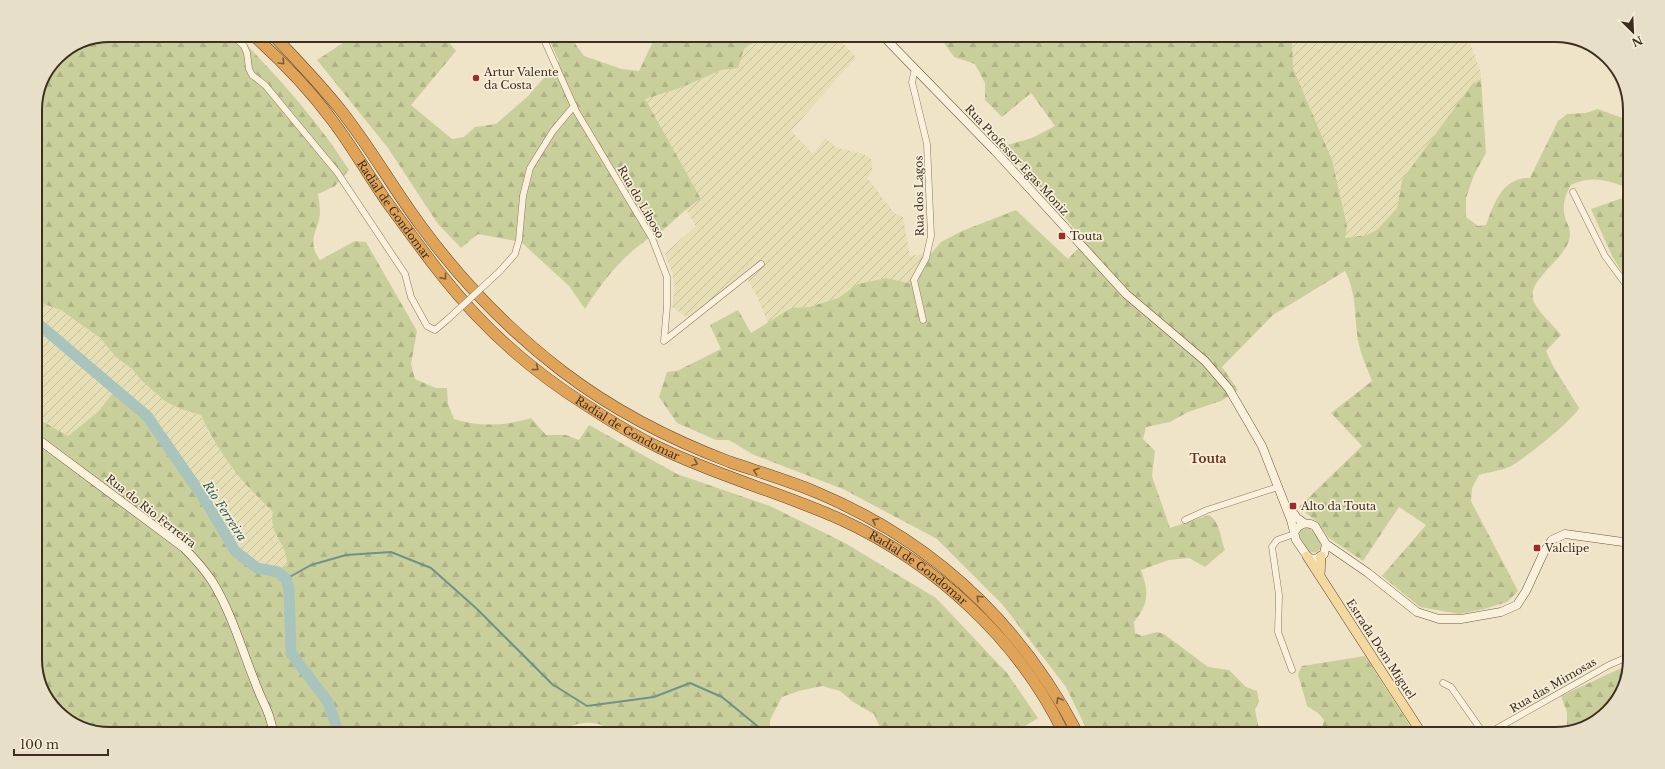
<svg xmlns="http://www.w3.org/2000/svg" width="1665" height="769" font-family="'Libre Baskerville',serif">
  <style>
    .farmland { fill: url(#farmland-furrows) }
    .grass { fill: #c9cf9b }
    .forest { fill: url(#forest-firs) }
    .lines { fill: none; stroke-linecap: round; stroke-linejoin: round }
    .stream { stroke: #6f938a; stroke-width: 2 }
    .river { stroke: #a9c4bc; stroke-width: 11 }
    .street-casing { stroke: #8d765c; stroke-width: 7 }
    .secondary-casing { stroke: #6f573f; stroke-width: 9 }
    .primary-casing { stroke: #5b4430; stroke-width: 10 }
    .highway-casing { stroke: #5b4430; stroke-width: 12 }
    .street { stroke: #faf1dc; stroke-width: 6 }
    .secondary { stroke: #faf1dc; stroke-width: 8 }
    .primary { stroke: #f3d9a0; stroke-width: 9 }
    .highway { stroke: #e0a458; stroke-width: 11 }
    .street-bridge-casing { stroke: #8d765c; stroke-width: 7; stroke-linecap: butt }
    .street-bridge { stroke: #faf1dc; stroke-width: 6 }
    .oneway { stroke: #7e5d36 }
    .poi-dot { fill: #9e2a2b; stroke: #f7eed8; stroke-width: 1.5 }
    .labels { text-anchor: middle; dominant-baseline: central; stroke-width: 3.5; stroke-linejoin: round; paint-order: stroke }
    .poi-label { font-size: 11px; fill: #3d2e20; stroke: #f7eed8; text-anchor: start }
    .street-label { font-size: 11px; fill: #3d2e20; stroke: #f7eed8 }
    .neighbourhood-label { font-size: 12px; font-weight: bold; fill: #6b2e1e; stroke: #f7eed8 }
    .water-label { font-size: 12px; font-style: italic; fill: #2f5d5a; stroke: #f7eed8 }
    .rim { fill: none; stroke: #3d2e20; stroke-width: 2 }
  </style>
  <defs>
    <pattern id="farmland-furrows" width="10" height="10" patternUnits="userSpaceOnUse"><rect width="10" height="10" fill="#e6deb5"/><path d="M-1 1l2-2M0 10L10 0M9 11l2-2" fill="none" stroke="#c6bf9b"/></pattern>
    <pattern id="forest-firs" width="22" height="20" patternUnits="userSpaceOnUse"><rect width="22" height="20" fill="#c9cf9b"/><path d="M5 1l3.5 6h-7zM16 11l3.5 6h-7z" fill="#aeb285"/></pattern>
  </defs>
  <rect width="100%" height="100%" fill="#f0e4c8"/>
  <path class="farmland" d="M 764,35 L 835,35 L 856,57 L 791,131 L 813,154 L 825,138 L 837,148 L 864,154 L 872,160 L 872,171 L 867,178 L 895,214 L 903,217 L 910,256 L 932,252 L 920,274 L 908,283 L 886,278 L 858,284 L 838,298 L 809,307 L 791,308 L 768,323 L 756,294 L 744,274 L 688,318 L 672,307 L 675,288 L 673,276 L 665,253 L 696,226 L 686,210 L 701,199 L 644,99 L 680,88 L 722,70 L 738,68 L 744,49 Z
    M 1293,35 L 1467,35 L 1481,73 L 1481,79 L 1472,84 L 1402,180 L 1397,208 L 1378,229 L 1367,235 L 1344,238 L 1347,226 L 1332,161 L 1293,68 L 1292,42 Z
    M 35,301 L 61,310 L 100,338 L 116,357 L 132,369 L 141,380 L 166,402 L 181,409 L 201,415 L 210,436 L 226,458 L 253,493 L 273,512 L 275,534 L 287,554 L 287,565 L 279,569 L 256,564 L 242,559 L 230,545 L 229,535 L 208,509 L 195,480 L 179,455 L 168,449 L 161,433 L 133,398 L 122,388 L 111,395 L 98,412 L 68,436 L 35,417 Z"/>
  <path class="grass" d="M 1308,527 C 1314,531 1321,541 1321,548 L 1316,553 L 1308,551 L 1299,536 L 1300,531 Z"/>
  <path class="forest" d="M 111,35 L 237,35 C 278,77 317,120 349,170 L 335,186 L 318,194 C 319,200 320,208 320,214 C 318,232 306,240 320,260 L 355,241 L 366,242 L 417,331 L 411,364 L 415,379 L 436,388 L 447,388 L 448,404 L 454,419 C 479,427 505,426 531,418 L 546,435 L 566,435 L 579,440 L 589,425 L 677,474 L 770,506 L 845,543 L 936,598 L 1007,673 L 1038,718 L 1022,728 L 986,734 L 883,734 L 874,714 L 853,702 L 840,691 L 822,686 L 799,691 L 782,697 L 770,720 L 770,734 L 617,734 C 595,716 577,722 553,734 L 111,734 L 81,728 L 50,704 L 35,664 L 35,417 L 68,436 L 98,412 L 111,395 L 121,388 L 133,398 L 161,433 L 168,449 L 179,455 L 195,480 L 208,509 L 229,535 L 230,545 L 242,559 L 256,564 L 279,569 L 287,565 C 288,542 268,536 273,512 C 243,484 217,452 201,415 L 181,409 L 166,402 L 141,380 L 132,369 L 116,357 L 100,338 L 61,310 L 35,301 L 35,106 L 57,57 L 82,41 Z
    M 355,35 L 443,35 L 456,51 L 411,105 L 452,139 L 464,137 L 475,127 L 496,124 L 527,97 L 559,61 L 547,35 L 569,35 L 584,56 L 622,69 L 639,71 L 656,35 L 764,35 L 744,49 L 738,68 L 722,70 L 680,88 L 645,99 L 701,199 C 687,207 676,219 663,230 C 658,234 651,236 645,241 C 620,259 601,283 585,309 L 569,286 L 521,242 L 478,234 L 461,248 L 438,224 L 388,148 L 317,60 Z
    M 935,35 L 1293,35 L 1292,42 L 1293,68 L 1332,160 L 1347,226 L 1345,238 L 1367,235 L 1378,229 L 1397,208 L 1402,180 L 1472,84 L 1481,79 L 1486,153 L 1474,175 L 1466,198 L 1466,217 L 1478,226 L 1486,225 C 1494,203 1503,177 1530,178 L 1558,121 L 1567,114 L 1586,113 L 1598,109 L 1625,119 L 1630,115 L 1630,285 L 1612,256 L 1591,209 L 1628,196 L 1625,187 C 1605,179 1590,176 1571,185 C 1565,194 1562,207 1565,217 C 1566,222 1570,227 1570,232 C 1572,258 1524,278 1534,302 C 1540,314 1553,325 1561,335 L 1546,351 L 1553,366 L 1579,408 C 1573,420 1522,461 1509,467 C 1500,471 1488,472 1479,475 L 1472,488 L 1471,501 L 1518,591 L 1507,602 L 1484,609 L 1459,614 L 1420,607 L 1382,576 L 1426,525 L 1399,507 L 1363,561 L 1329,538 L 1317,522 L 1299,507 L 1362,446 L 1331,413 L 1372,381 C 1367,368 1360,353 1358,340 C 1354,315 1357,294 1345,271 L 1273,315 L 1222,367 L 1238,390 L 1221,401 L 1188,412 L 1170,422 L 1146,427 L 1143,439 L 1155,451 L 1152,476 L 1170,528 L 1209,515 C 1221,523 1220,538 1225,550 L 1205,567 L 1189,558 L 1169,560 L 1141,570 C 1149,592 1149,604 1134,622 L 1135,633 L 1142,636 L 1157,632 L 1164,634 L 1208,667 L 1229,670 L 1246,687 L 1257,691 L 1259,701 L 1255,710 L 1260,734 L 1089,734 L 1066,687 L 1002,604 L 937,539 L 843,489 L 754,455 L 729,440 L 716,440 L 677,423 L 659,397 L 667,372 L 677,371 L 721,349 L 710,325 L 738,310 L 751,333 L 791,308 L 809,307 L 838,298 L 858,284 L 886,278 L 908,283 L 920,274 L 929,256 L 941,242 L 962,231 L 1016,210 L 1068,259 L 1085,241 L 1007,150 L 1007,145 L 1032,138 L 1055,126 L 1034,97 L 1031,93 L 1002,117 L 985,100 L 985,83 L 975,64 L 954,57 L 939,36 Z
    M 1365,656 L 1415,734 L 1325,734 L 1322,728 L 1324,720 L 1318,713 L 1307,706 L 1298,674 L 1302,666 Z
    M 1621,668 L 1625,675 L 1624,688 L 1597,721 L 1567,730 L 1567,712 L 1561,696 Z"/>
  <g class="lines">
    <path class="stream" d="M 286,579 L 311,565 L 346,555 L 391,552 L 431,568 L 477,609 L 552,684 L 587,706 L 654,697 L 690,683 L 722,697 L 767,734"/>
    <path class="river" d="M 35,321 L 147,416 L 205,500 L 235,551 L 257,568 L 278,572 L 286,579 L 289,590 L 291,653 L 328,702 L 339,734"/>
    <defs>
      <path id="street" d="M 232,35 L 244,46 L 247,53 L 249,69 L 252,75 L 265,85 L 337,172 L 405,274 L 411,297 L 427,326 L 435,330 L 448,319
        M 542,35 L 576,111 L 652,238 L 667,277 L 667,306 L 664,341 L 761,264
        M 915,69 L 912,82 L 927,144 L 931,236 L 926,258 L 914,280 L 923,320
        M 1573,192 L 1605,256 L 1630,290
        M 500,271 L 515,254 L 519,240 L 523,196 L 530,168 L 553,131 L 574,106
        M 1185,520 L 1207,510 L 1278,487
        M 1292,670 L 1278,632 L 1279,595 L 1272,547 L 1277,540 L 1294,534
        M 1443,683 L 1451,687 L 1484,734
        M 1487,734 L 1609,665 L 1630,656"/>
      <path id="secondary" d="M 882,35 L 995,151 L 1126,294 L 1205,361 L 1229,389 L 1262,446 L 1291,520 L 1296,540 L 1307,556 L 1311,559 L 1316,559 L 1324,554 L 1326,544 L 1315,526 C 1307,521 1299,524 1295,531
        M 35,437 L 184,548 C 194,558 204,569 212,581 C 231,611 242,650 255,682 C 261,700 272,715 273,734
        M 1289,507 L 1297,518 L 1304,523
        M 1326,544 L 1368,573 L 1417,612 L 1439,619 L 1461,619 L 1501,612 L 1517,605 L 1526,591 L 1544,552 L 1552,540 L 1565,534 L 1630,543"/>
      <path id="primary" d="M 1307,556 L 1422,734
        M 1320,576 L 1321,556"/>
      <g id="highway">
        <path id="s1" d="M 253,35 C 282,61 309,89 332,120 C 352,146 368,175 387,202 C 415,240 443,280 476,315 C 507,348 548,381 586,405 C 609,420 633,435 658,447 C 717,476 782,493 842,520 C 935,563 1020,641 1064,734"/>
        <path d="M 273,35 C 296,59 318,82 339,108 C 369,145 392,187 421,226 C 462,282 506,328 562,371 C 613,410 669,439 730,462 C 759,472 790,481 818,493 C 934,542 1020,623 1078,734"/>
      </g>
    </defs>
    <use href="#street" class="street-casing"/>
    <use href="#secondary" class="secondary-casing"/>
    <use href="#primary" class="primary-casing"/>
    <use href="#highway" class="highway-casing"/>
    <use href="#street" class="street"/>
    <use href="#secondary" class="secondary"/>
    <use href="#primary" class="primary"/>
    <use href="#highway" class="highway"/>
    <defs>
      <path id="street-bridge" d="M 448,319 L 500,271"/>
    </defs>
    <use href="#street-bridge" class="street-bridge-casing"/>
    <use href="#street-bridge" class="street-bridge"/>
  </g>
  <defs><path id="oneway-chevron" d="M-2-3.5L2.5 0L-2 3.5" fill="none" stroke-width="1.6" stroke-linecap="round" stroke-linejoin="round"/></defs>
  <g class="oneway">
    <use href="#oneway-chevron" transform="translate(282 62) rotate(46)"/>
    <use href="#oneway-chevron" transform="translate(444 277) rotate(51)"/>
    <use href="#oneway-chevron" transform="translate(536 368) rotate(37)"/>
    <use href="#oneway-chevron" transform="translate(695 463) rotate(23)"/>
    <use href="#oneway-chevron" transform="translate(756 471) rotate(-161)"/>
    <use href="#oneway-chevron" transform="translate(875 521) rotate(-152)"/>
    <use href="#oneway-chevron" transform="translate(979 598) rotate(-136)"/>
    <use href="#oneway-chevron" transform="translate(1059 700) rotate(-119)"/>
  </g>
  <g class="poi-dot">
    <circle cx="476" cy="78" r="4"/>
    <rect x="1058" y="232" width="8" height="8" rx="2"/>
    <rect x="1289" y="502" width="8" height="8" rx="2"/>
    <rect x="1533" y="544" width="8" height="8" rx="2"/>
  </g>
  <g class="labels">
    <g class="poi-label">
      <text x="484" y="72">Artur Valente<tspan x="484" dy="13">da Costa</tspan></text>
      <text x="1070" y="236">Touta</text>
      <text x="1301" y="506">Alto da Touta</text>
      <text x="1545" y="548">Valclipe</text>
    </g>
    <g class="street-label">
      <text transform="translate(1017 160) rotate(47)">Rua Professor Egas Moniz</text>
      <text transform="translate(919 196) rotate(-91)">Rua dos Lagos</text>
      <text transform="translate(641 202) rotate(60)">Rua do Liboso</text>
      <text stroke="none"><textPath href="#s1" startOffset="225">Radial de Gondomar</textPath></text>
      <text stroke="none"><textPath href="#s1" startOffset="549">Radial de Gondomar</textPath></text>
      <text transform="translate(151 511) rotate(38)">Rua do Rio Ferreira</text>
      <text stroke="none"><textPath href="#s1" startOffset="873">Radial de Gondomar</textPath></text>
      <text transform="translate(1381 649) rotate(57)">Estrada Dom Miguel</text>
      <text transform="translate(1553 685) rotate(-30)">Rua das Mimosas</text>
    </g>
    <g class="neighbourhood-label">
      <text x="1208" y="458">Touta</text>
    </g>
    <g class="water-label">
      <text transform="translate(225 511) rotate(57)">Rio Ferreira</text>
    </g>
  </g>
  <path d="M0 0H1665V769H0ZM110 42H1555A68 68 0 0 1 1623 110V659A68 68 0 0 1 1555 727H110A68 68 0 0 1 42 659V110A68 68 0 0 1 110 42Z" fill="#e8dfc9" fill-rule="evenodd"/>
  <path class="rim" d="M110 42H1555A68 68 0 0 1 1623 110V659A68 68 0 0 1 1555 727H110A68 68 0 0 1 42 659V110A68 68 0 0 1 110 42Z"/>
  <g transform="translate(1633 32) rotate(156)" stroke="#f7eed8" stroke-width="3" paint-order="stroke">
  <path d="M0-3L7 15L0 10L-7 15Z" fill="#3d2e20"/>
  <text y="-6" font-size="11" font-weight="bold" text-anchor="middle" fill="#3d2e20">N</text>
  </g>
  <path d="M14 749v6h94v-6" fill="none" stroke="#3d2e20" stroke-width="2"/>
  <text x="20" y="749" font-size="12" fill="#3d2e20" stroke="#f7eed8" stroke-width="3" paint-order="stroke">100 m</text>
</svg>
